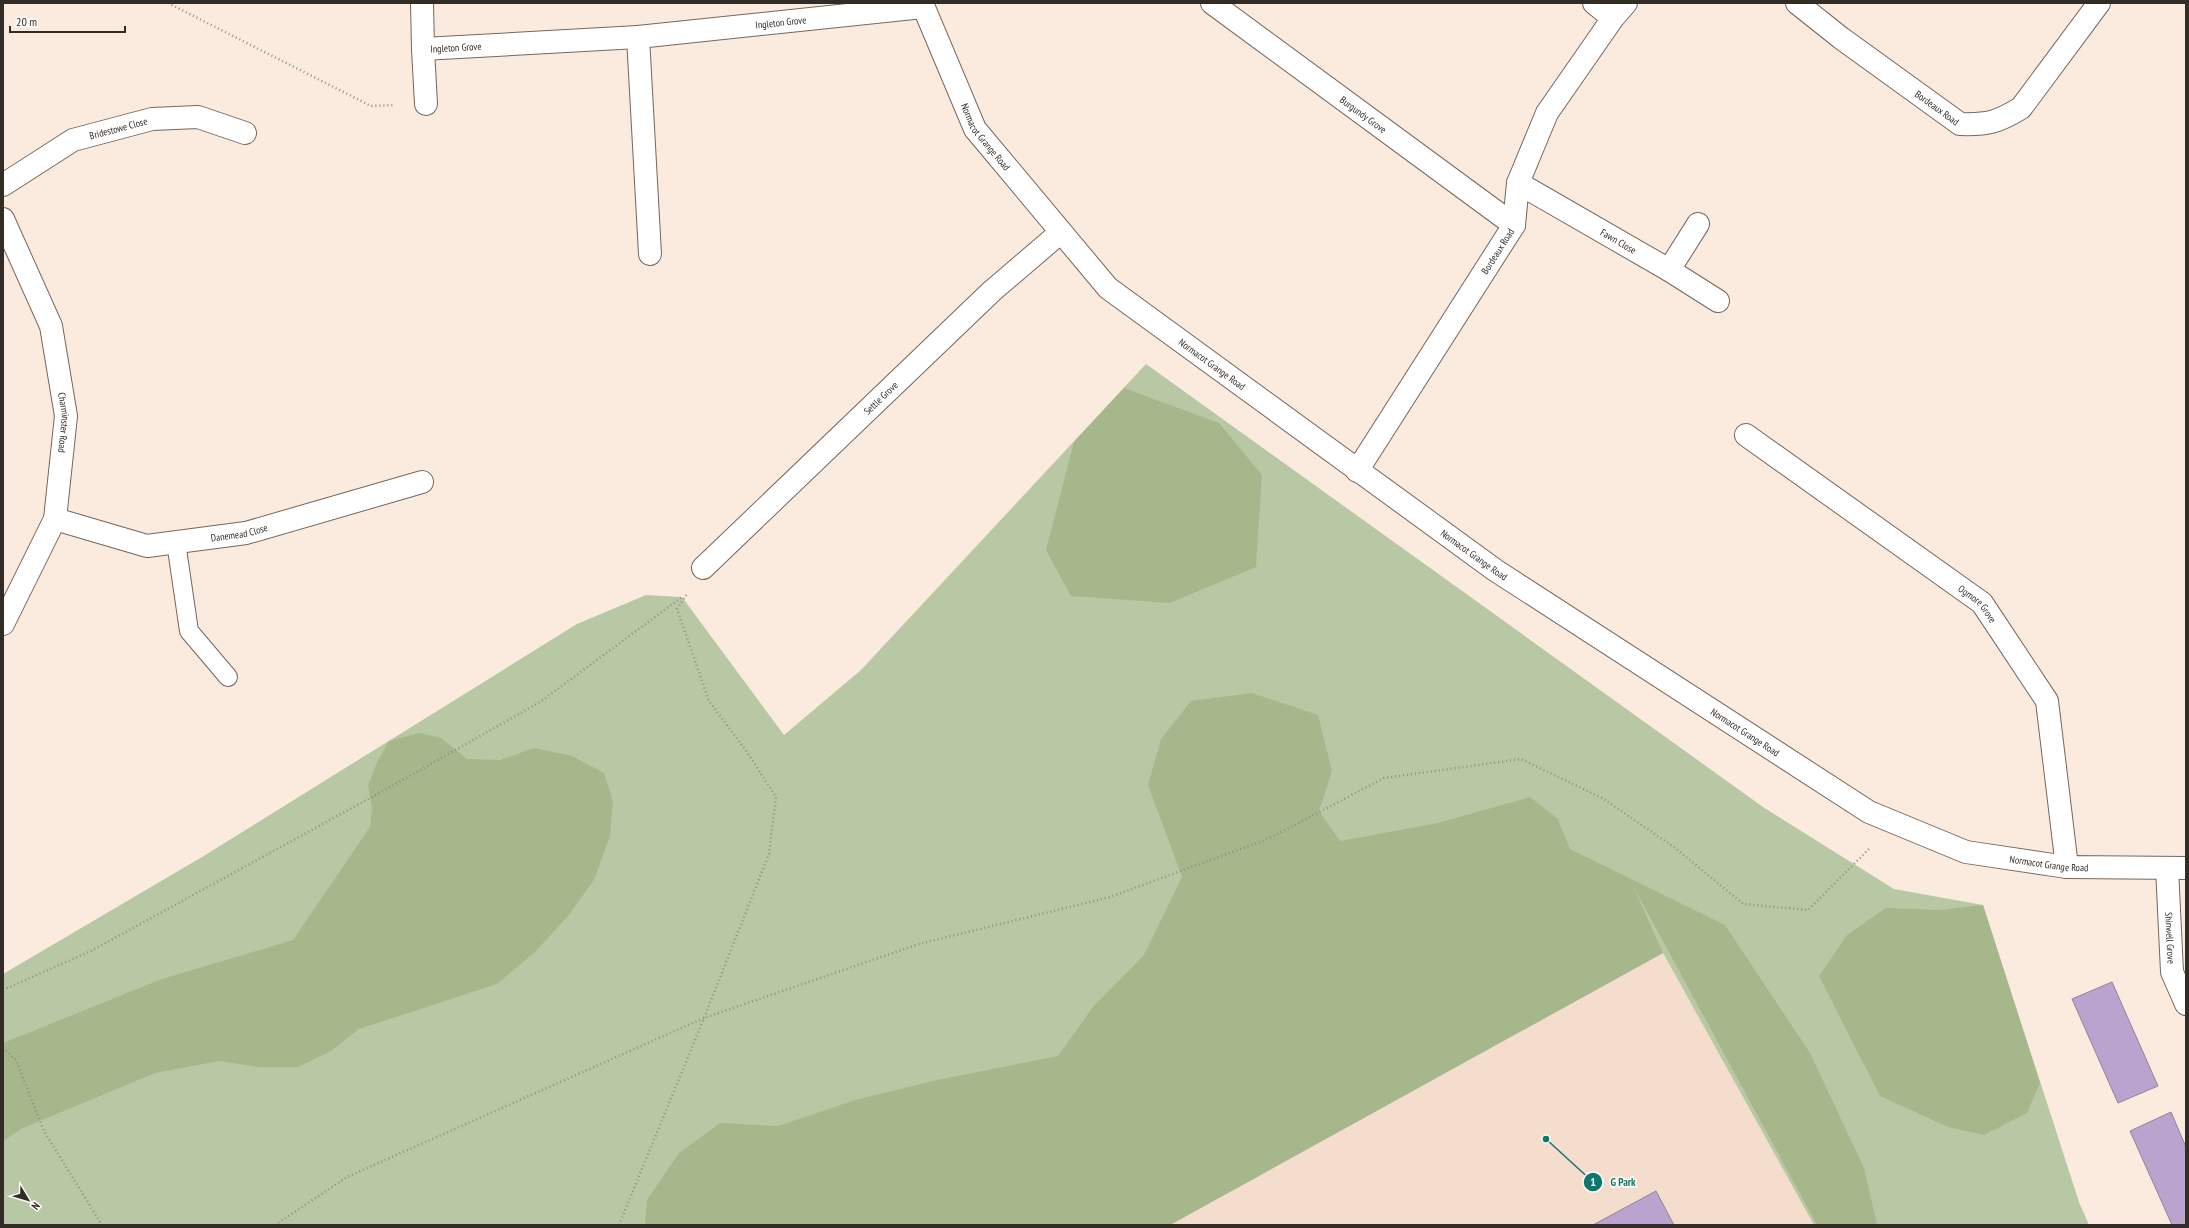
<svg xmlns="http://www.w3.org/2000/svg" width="2189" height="1228" font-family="'PT Sans Narrow',sans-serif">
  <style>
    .built { fill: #f4ddcd }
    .green { fill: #b9c8a4 }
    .forest { fill: #a6b78b }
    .building { fill: #baa3ce; stroke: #8e8695 }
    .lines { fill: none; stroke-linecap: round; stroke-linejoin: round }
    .service-casing { stroke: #75675d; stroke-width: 20 }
    .minor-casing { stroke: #75675d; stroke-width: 24 }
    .path { stroke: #978c83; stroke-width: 2.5; stroke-dasharray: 1 3; stroke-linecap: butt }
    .service { stroke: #fff; stroke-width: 18 }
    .minor { stroke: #fff; stroke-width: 22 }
    .labels { text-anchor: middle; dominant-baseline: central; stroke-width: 3; stroke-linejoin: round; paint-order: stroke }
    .street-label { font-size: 10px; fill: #322c27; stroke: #fefbf8 }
    .leader { fill: none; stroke: #0f766e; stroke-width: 1.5 }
    .callout-dot { fill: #0f766e; stroke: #fefbf8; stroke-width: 1.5 }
    .mark-label { font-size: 12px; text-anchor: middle; font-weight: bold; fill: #fff }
    .callout-label { font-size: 11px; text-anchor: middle; font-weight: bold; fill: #0f766e; stroke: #fefbf8; stroke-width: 3; stroke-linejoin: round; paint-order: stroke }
  </style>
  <rect width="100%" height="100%" fill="#fbebdf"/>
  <path class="built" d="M 1663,953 L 1814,1225 L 1170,1225 L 1480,1054 Z"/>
  <path class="green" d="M 1146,364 L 1763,807 L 1894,889 L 1983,905 L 2079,1202 L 2089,1225 L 1814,1225 L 1663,953 L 1170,1225 L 3,1225 L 3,974 L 202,857 L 577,624 L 646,595 L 682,597 L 784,735 L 861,670 Z"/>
  <path class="forest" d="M 1124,388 L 1219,423 L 1262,475 L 1256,567 L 1170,603 L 1071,596 L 1046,550 L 1074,442 Z
    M 1252,693 L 1318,715 L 1332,771 L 1319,811 L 1340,841 L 1438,823 L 1530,797 L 1558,819 L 1570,849 L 1725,925 L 1810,1053 L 1864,1168 L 1877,1225 L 1817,1225 L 1633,886 L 1663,953 L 1170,1225 L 645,1225 L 647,1200 L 679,1153 L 720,1123 L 778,1126 L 855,1100 L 937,1080 L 1058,1056 L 1093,1007 L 1144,955 L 1182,877 L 1148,785 L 1161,739 L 1191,701 Z
    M 419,733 L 441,738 L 467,759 L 500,760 L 534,748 L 572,756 L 604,773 L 613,801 L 610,836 L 594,880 L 568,916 L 535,952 L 497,984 L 359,1029 L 331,1051 L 298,1067 L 259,1067 L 219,1061 L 155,1073 L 23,1128 L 3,1141 L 3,1043 L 162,979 L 293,940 L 370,827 L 372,808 L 368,786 L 377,762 L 389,741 Z
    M 1983,905 L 2040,1083 L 2027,1113 L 1984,1135 L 1948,1127 L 1880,1096 L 1819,976 L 1847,935 L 1886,908 L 1941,910 Z"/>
  <path class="building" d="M 2112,982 L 2158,1086 L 2118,1103 L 2072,999 Z
    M 2171,1112 L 2186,1147 L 2186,1225 L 2172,1225 L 2130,1131 Z
    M 1656,1191 L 1674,1225 L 1593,1225 Z"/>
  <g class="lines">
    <defs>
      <path id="service" d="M 176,542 L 189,631 L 228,677"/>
      <g id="minor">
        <path d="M 422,3 L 423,49"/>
        <path id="s1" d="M 922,3 L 975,129 L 1108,288 L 1495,570 L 1869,812 L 1966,852 L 2067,867 L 2186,868"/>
        <path id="s2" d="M 1212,3 L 1514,225"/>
        <path d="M 1594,3 L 1613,18"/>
        <path id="s3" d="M 1797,3 L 1841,38 L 1960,124 C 1988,125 1998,122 2021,108 L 2099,3"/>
        <path d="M 638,37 L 650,254"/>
        <path id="s4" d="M 426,104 L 423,49 L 638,37 L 923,7"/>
        <path id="s5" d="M 1518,183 L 1669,270 L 1718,301"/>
        <path id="s6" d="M 3,185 L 73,140 L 152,119 L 198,117 L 245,133"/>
        <path id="s7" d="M 3,219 L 51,326 L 66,416 L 55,519 L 3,624"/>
        <path d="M 1669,270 L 1698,224"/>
        <path id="s8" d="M 1746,435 L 1982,603 L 2047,701 L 2067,867"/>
        <path id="s9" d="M 1357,471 L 1514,225 L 1518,183 L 1547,113 L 1613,18 L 1626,3"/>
        <path id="s10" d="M 55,519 L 147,546 L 246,533 L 422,482"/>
        <path id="s11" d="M 703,568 L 992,291 L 1061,232"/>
        <path id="s12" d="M 2167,868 L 2172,972 L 2186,1004"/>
      </g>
    </defs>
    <use href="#service" class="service-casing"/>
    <use href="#minor" class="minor-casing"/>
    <path class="path" d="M 168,3 L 371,106 L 395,105
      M 3,990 L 91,951 L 401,781 L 540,702 L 682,597
      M 3,1048 L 16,1060 L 44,1131 L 102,1225
      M 275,1225 L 347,1177 L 704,1018 L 919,944 L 1110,897 L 1268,839 L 1384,778 L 1521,759 L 1602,798 L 1674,847 L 1743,904 L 1808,910 L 1871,847
      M 619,1225 L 704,1018 L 769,854 L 776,797 L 747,752 L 709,701 L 677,609 L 687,594"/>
    <use href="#service" class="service"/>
    <use href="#minor" class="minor"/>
  </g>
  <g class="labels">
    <g class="street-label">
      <text stroke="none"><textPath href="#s4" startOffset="414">Ingleton Grove</textPath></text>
      <text stroke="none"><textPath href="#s4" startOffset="88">Ingleton Grove</textPath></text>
      <text stroke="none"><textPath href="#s3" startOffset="175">Bordeaux Road</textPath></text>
      <text stroke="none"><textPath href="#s2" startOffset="188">Burgundy Grove</textPath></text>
      <text stroke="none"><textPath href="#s6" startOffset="130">Bridestowe Close</textPath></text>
      <text stroke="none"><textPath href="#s1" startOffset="149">Normacot Grange Road</textPath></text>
      <text stroke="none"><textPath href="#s5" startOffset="116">Fawn Close</textPath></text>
      <text stroke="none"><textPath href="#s9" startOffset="261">Bordeaux Road</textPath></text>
      <text stroke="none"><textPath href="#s1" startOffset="473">Normacot Grange Road</textPath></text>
      <text stroke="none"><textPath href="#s11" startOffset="246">Settle Grove</textPath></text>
      <text stroke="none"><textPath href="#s7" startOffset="215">Charminster Road</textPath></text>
      <text stroke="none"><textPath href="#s10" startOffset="189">Danemead Close</textPath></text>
      <text stroke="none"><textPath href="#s1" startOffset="797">Normacot Grange Road</textPath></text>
      <text stroke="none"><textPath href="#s8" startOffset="287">Ogmore Grove</textPath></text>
      <text stroke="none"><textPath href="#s1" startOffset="1121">Normacot Grange Road</textPath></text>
      <text stroke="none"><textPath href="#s1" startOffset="1457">Normacot Grange Road</textPath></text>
      <text stroke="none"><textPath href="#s12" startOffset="70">Shinwell Grove</textPath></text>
    </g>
  </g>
  <path class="leader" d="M1546 1139L1593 1182"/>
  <g class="callout-dot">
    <circle cx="1546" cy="1139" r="4"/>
    <circle cx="1593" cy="1182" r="10"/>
  </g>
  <g class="mark-label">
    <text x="1593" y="1186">1</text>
  </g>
  <g class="callout-label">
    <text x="1623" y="1186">G Park</text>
  </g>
  <rect width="2189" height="1228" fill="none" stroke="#322c27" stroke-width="8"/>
  <g transform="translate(28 1200) rotate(128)" stroke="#fefbf8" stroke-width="3" paint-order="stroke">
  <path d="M0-3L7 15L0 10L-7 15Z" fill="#322c27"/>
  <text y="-6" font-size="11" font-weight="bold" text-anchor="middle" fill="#322c27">N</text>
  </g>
  <path d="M10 26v6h115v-6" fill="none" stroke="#322c27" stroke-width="2"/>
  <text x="16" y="26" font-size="12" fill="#322c27" stroke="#fefbf8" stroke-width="3" paint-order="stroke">20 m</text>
</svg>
